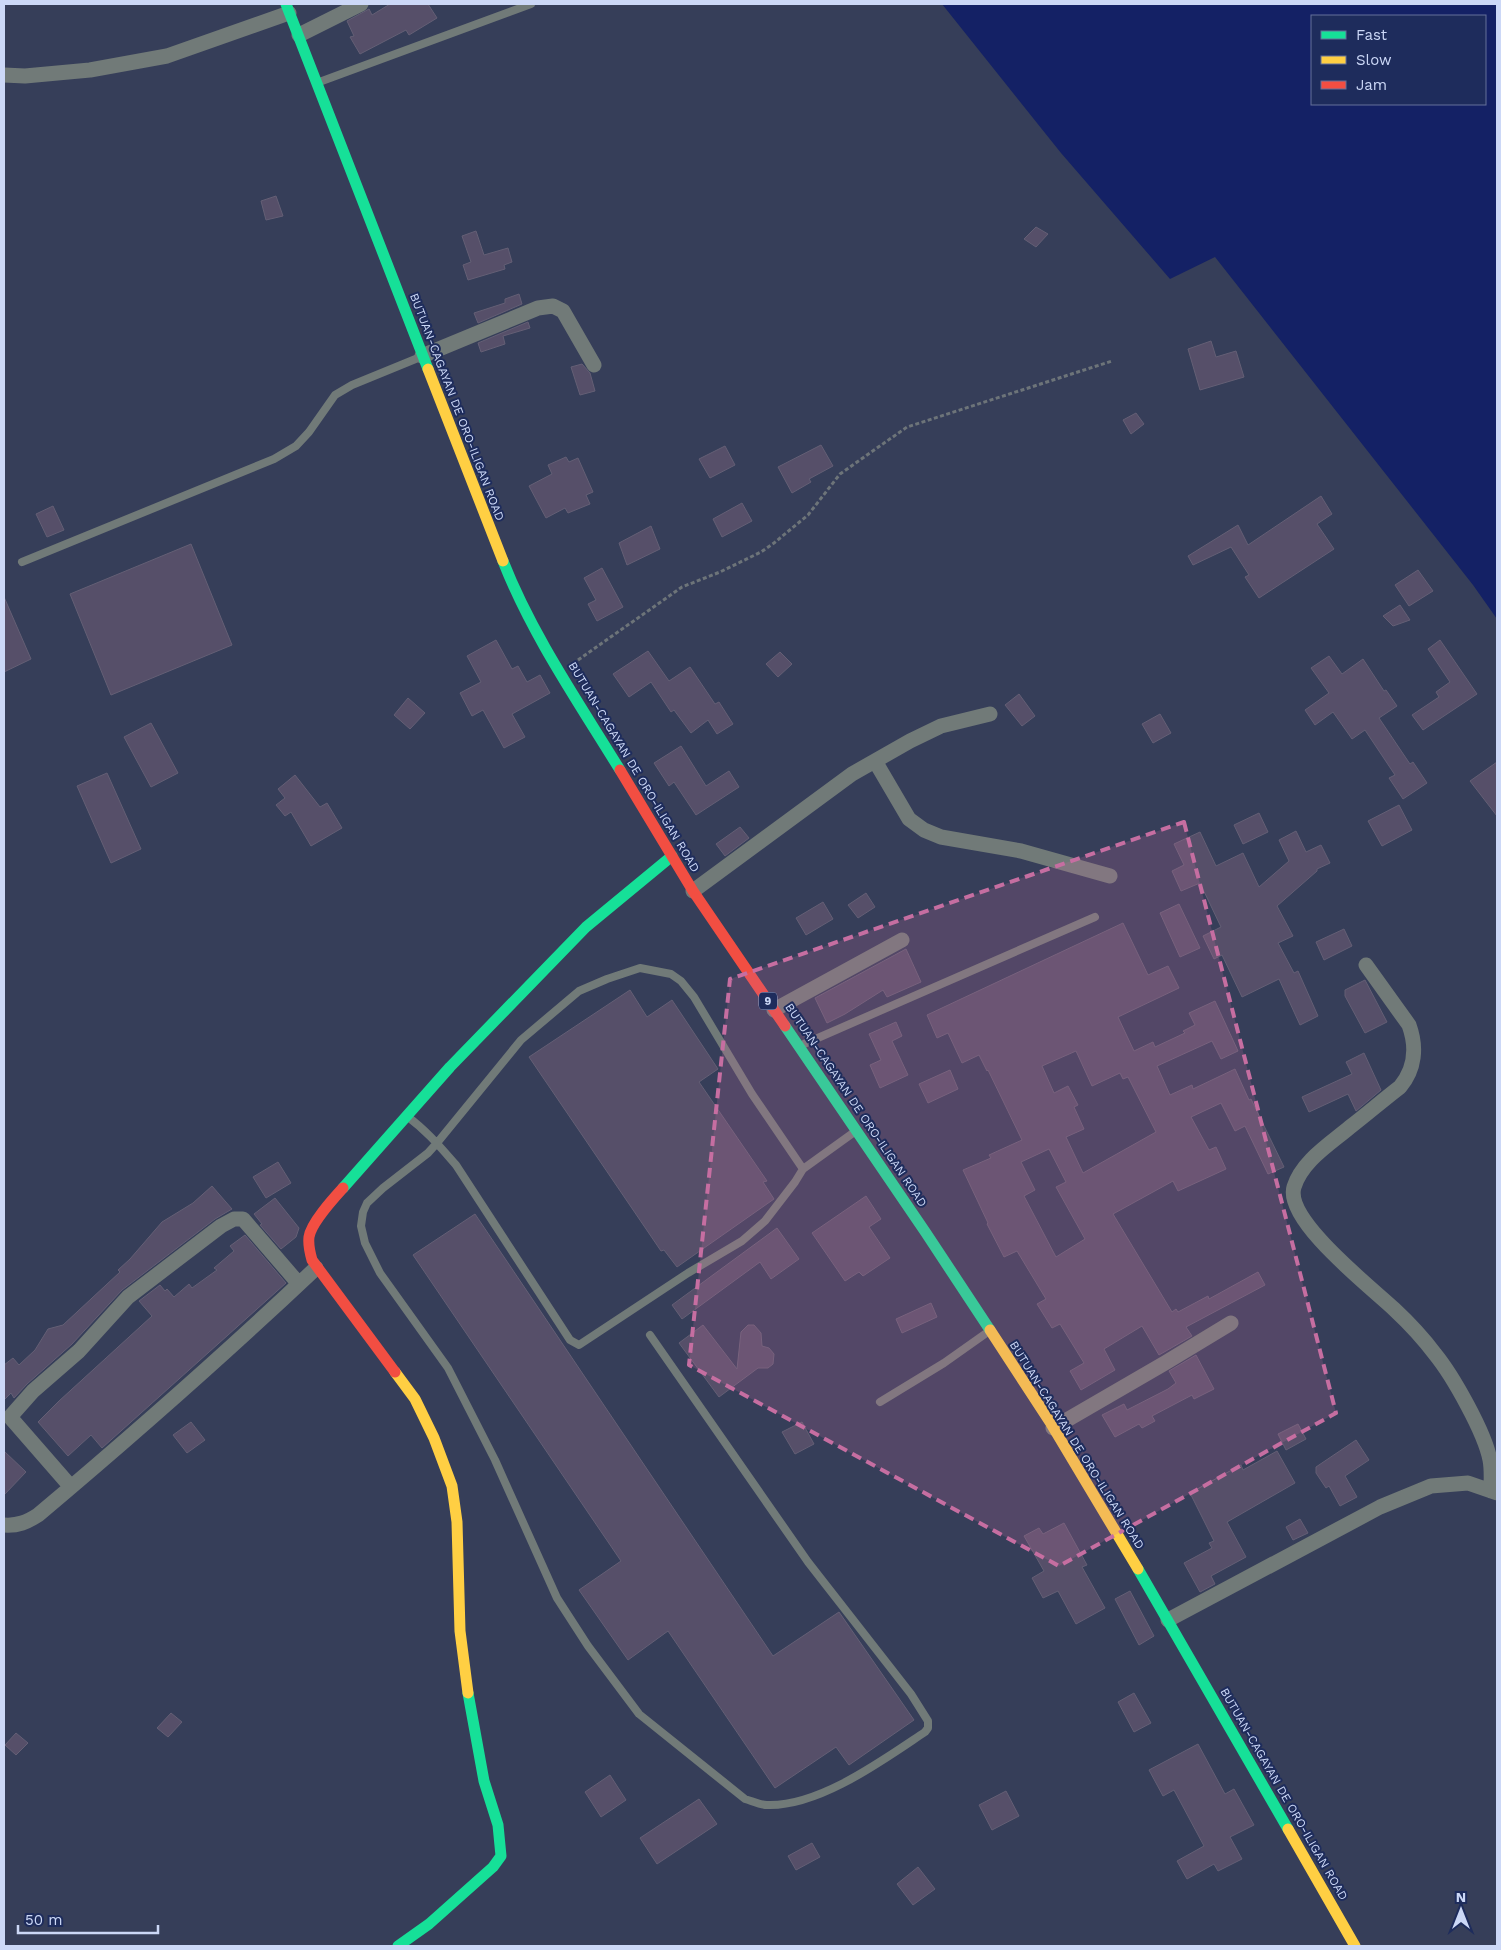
<svg xmlns="http://www.w3.org/2000/svg" width="1501" height="1950" font-family="'Work Sans',sans-serif">
  <style>
    .water { fill: #142165; fill-rule: evenodd }
    .building { fill: #564f69; stroke: #645f75; fill-rule: evenodd }
    .lines { fill: none; stroke-linecap: round; stroke-linejoin: round }
    .path { stroke: #6d7479; stroke-width: 3; stroke-dasharray: 4 2.5; stroke-linecap: butt }
    .lane { stroke: #717a78; stroke-width: 8 }
    .street { stroke: #717a78; stroke-width: 15 }
    .fast { stroke: #16e098; stroke-width: 11 }
    .slow { stroke: #ffcf43; stroke-width: 11 }
    .jam { stroke: #f24e42; stroke-width: 11 }
    .marked { fill: #c66ea1; fill-opacity: 0.2; stroke: #c66ea1; stroke-width: 4; stroke-dasharray: 10 6; stroke-linejoin: round }
    .labels { text-anchor: middle; dominant-baseline: central; stroke-width: 4; stroke-linejoin: round; paint-order: stroke }
    .shield { fill: #1e2c5c; stroke: #98a4c8; stroke-width: 1 }
    .shield-label { font-size: 11px; font-weight: bold; fill: #ccd8f7 }
    .street-label { font-size: 12px; fill: #ccd8f7; stroke: #1e2c5c }
  </style>
  <rect width="100%" height="100%" fill="#363e59"/>
  <path class="water" d="M 942,4 L 1497,4 L 1497,619 L 1473,585 L 1215,257 L 1170,279 L 1061,153 ZM 1312,16 L 1485,16 L 1485,104 L 1312,104 Z"/>
  <path class="building" d="M 390,4 L 428,4 L 437,18 L 409,35 L 406,30 L 360,54 L 350,37 L 354,36 L 347,21 L 369,9 L 372,15 Z
    M 276,196 L 283,216 L 266,220 L 261,201 Z
    M 1036,227 L 1048,234 L 1036,247 L 1024,239 Z
    M 476,231 L 484,255 L 508,248 L 512,262 L 504,265 L 505,269 L 468,280 L 463,265 L 471,262 L 462,236 Z
    M 519,294 L 522,304 L 478,323 L 474,313 L 505,303 L 505,299 Z
    M 528,322 L 530,328 L 503,336 L 505,344 L 481,352 L 478,343 Z
    M 1211,341 L 1216,357 L 1236,351 L 1244,377 L 1200,390 L 1188,349 Z
    M 582,364 L 590,373 L 595,391 L 580,395 L 571,367 Z
    M 1136,413 L 1144,424 L 1131,434 L 1123,420 Z
    M 821,445 L 833,466 L 809,479 L 811,482 L 792,493 L 778,467 Z
    M 725,446 L 735,465 L 710,478 L 699,459 Z
    M 566,457 L 569,462 L 578,458 L 593,492 L 586,495 L 590,504 L 568,513 L 565,508 L 546,518 L 529,486 L 552,474 L 548,465 Z
    M 1321,496 L 1332,514 L 1317,524 L 1334,549 L 1259,598 L 1245,577 L 1249,575 L 1231,547 L 1193,565 L 1188,556 L 1238,525 L 1248,545 Z
    M 742,503 L 752,521 L 722,537 L 713,519 Z
    M 53,506 L 64,530 L 47,537 L 36,514 Z
    M 651,526 L 660,549 L 627,565 L 619,543 Z
    M 191,544 L 232,645 L 111,695 L 70,594 Z
    M 602,568 L 623,607 L 597,621 L 588,604 L 596,600 L 584,578 Z
    M 1418,570 L 1433,591 L 1409,606 L 1395,585 Z
    M 4,597 L 31,659 L 4,672 Z
    M 1400,605 L 1410,620 L 1393,626 L 1383,616 Z
    M 496,640 L 512,669 L 518,666 L 527,682 L 540,675 L 550,693 L 512,714 L 525,737 L 504,748 L 483,710 L 472,716 L 460,693 L 481,682 L 467,656 Z
    M 1440,640 L 1477,694 L 1423,730 L 1412,715 L 1439,697 L 1436,692 L 1450,682 L 1428,649 Z
    M 648,651 L 669,681 L 690,667 L 715,704 L 719,702 L 733,724 L 717,734 L 708,720 L 691,733 L 674,710 L 671,712 L 651,682 L 629,697 L 613,674 Z
    M 780,652 L 792,664 L 778,677 L 766,664 Z
    M 1329,656 L 1342,674 L 1363,659 L 1384,691 L 1386,690 L 1397,706 L 1379,718 L 1410,764 L 1413,762 L 1427,783 L 1403,799 L 1389,778 L 1395,775 L 1365,730 L 1352,739 L 1333,712 L 1315,725 L 1305,710 L 1329,693 L 1311,668 Z
    M 1019,694 L 1035,716 L 1022,726 L 1005,705 Z
    M 408,698 L 425,713 L 410,729 L 394,715 Z
    M 1160,714 L 1171,733 L 1153,743 L 1142,724 Z
    M 151,723 L 178,773 L 151,787 L 124,737 Z
    M 681,746 L 706,786 L 729,771 L 739,787 L 696,815 L 674,782 L 669,786 L 654,763 Z
    M 1497,762 L 1497,816 L 1470,781 Z
    M 107,773 L 141,849 L 111,863 L 77,786 Z
    M 295,775 L 320,807 L 327,803 L 342,828 L 311,846 L 291,812 L 285,816 L 276,805 L 285,798 L 278,789 Z
    M 1399,805 L 1412,830 L 1382,846 L 1368,821 Z
    M 1259,813 L 1268,832 L 1243,844 L 1234,825 Z
    M 740,827 L 749,838 L 725,856 L 716,844 Z
    M 1296,831 L 1306,852 L 1321,845 L 1330,863 L 1317,869 L 1317,871 L 1277,906 L 1293,936 L 1278,943 L 1294,973 L 1298,971 L 1318,1016 L 1300,1025 L 1279,979 L 1242,997 L 1222,955 L 1214,959 L 1203,936 L 1221,927 L 1200,883 L 1181,891 L 1172,871 L 1184,865 L 1174,844 L 1200,832 L 1216,866 L 1243,853 L 1259,887 L 1289,861 L 1279,840 Z
    M 866,893 L 875,907 L 858,918 L 848,905 Z
    M 823,902 L 833,919 L 806,935 L 796,918 Z
    M 1179,904 L 1200,948 L 1180,957 L 1160,913 Z
    M 1123,923 L 1148,975 L 1168,966 L 1179,988 L 1118,1017 L 1134,1051 L 1153,1042 L 1155,1047 L 1185,1033 L 1183,1031 L 1195,1025 L 1189,1013 L 1215,1001 L 1238,1051 L 1221,1059 L 1212,1041 L 1157,1066 L 1170,1095 L 1192,1085 L 1193,1089 L 1235,1069 L 1249,1100 L 1251,1099 L 1284,1167 L 1268,1174 L 1245,1126 L 1235,1131 L 1221,1103 L 1191,1117 L 1209,1150 L 1216,1147 L 1226,1169 L 1178,1191 L 1173,1181 L 1113,1214 L 1172,1312 L 1176,1309 L 1178,1312 L 1208,1296 L 1209,1299 L 1258,1272 L 1265,1285 L 1186,1327 L 1192,1336 L 1159,1355 L 1142,1326 L 1104,1349 L 1115,1370 L 1081,1390 L 1070,1371 L 1084,1363 L 1060,1324 L 1052,1328 L 1037,1304 L 1046,1299 L 1017,1251 L 1004,1257 L 987,1224 L 988,1223 L 963,1170 L 991,1158 L 989,1155 L 1022,1140 L 988,1070 L 987,1071 L 979,1055 L 962,1063 L 948,1033 L 937,1038 L 927,1015 ZM 1076,1051 L 1092,1086 L 1120,1073 L 1123,1079 L 1128,1077 L 1156,1132 L 1083,1173 L 1066,1137 L 1084,1129 L 1074,1107 L 1078,1105 L 1068,1086 L 1054,1093 L 1042,1066 ZM 1049,1149 L 1066,1182 L 1056,1187 L 1085,1239 L 1056,1257 L 1024,1196 L 1035,1190 L 1021,1162 Z
    M 1344,929 L 1352,946 L 1324,960 L 1316,942 Z
    M 906,949 L 921,982 L 887,997 L 883,990 L 845,1014 L 827,1023 L 815,998 Z
    M 1365,980 L 1387,1022 L 1365,1033 L 1345,996 L 1345,990 Z
    M 630,990 L 647,1017 L 672,1000 L 718,1069 L 699,1082 L 767,1181 L 763,1182 L 774,1199 L 677,1267 L 664,1250 L 661,1251 L 529,1057 Z
    M 896,1022 L 902,1036 L 892,1041 L 908,1075 L 880,1088 L 870,1065 L 881,1060 L 869,1034 Z
    M 1364,1053 L 1381,1090 L 1356,1111 L 1348,1094 L 1309,1112 L 1302,1097 L 1352,1074 L 1346,1062 Z
    M 950,1070 L 958,1089 L 928,1103 L 919,1084 Z
    M 278,1162 L 291,1183 L 266,1198 L 253,1177 Z
    M 212,1186 L 232,1209 L 215,1219 L 122,1290 L 72,1344 L 27,1384 L 14,1398 L 11,1393 L 4,1400 L 4,1365 L 13,1358 L 19,1365 L 35,1350 L 48,1329 L 63,1325 L 120,1272 L 118,1270 L 130,1259 L 162,1222 L 193,1203 Z
    M 866,1196 L 881,1219 L 869,1227 L 890,1258 L 863,1276 L 859,1272 L 845,1281 L 812,1233 Z
    M 275,1198 L 299,1228 L 296,1237 L 281,1249 L 260,1225 L 262,1224 L 254,1214 Z
    M 475,1214 L 773,1656 L 839,1612 L 914,1720 L 849,1765 L 836,1747 L 775,1788 L 668,1631 L 628,1660 L 579,1590 L 621,1561 L 413,1255 Z
    M 777,1228 L 799,1259 L 771,1279 L 760,1262 L 682,1319 L 672,1305 Z
    M 245,1235 L 286,1283 L 102,1448 L 91,1435 L 68,1456 L 38,1422 L 59,1401 L 152,1316 L 139,1301 L 160,1285 L 165,1291 L 167,1289 L 174,1297 L 189,1284 L 192,1288 L 217,1270 L 214,1268 L 234,1251 L 230,1246 Z
    M 931,1303 L 937,1317 L 902,1333 L 896,1319 Z
    M 703,1325 L 737,1369 L 741,1332 L 748,1325 L 754,1325 L 761,1333 L 762,1346 L 769,1348 L 774,1354 L 773,1364 L 768,1368 L 758,1368 L 719,1397 L 679,1343 Z
    M 1196,1355 L 1214,1389 L 1194,1399 L 1192,1395 L 1152,1416 L 1155,1421 L 1142,1428 L 1139,1424 L 1115,1437 L 1102,1415 L 1124,1404 L 1127,1410 L 1168,1389 L 1176,1383 L 1169,1371 Z
    M 191,1422 L 205,1440 L 187,1453 L 173,1435 Z
    M 802,1422 L 814,1444 L 795,1454 L 782,1432 Z
    M 1298,1424 L 1306,1439 L 1286,1450 L 1278,1434 Z
    M 1356,1440 L 1369,1460 L 1345,1476 L 1357,1497 L 1340,1506 L 1329,1486 L 1326,1488 L 1316,1473 L 1316,1467 Z
    M 4,1451 L 26,1472 L 4,1495 Z
    M 1277,1451 L 1295,1483 L 1227,1522 L 1246,1557 L 1211,1576 L 1215,1584 L 1200,1592 L 1184,1563 L 1212,1548 L 1209,1543 L 1214,1541 L 1190,1493 L 1241,1465 L 1243,1470 Z
    M 1300,1519 L 1308,1533 L 1293,1540 L 1286,1527 Z
    M 1064,1523 L 1087,1565 L 1082,1567 L 1105,1608 L 1076,1624 L 1058,1591 L 1043,1598 L 1032,1578 L 1044,1571 L 1024,1536 L 1039,1528 L 1043,1534 Z
    M 1130,1591 L 1154,1636 L 1139,1645 L 1115,1599 Z
    M 1134,1693 L 1151,1723 L 1134,1732 L 1118,1702 Z
    M 171,1713 L 182,1722 L 168,1737 L 157,1728 Z
    M 16,1733 L 28,1743 L 16,1755 L 5,1745 Z
    M 1198,1744 L 1225,1794 L 1234,1789 L 1254,1825 L 1230,1837 L 1242,1859 L 1218,1871 L 1214,1864 L 1187,1879 L 1177,1861 L 1204,1846 L 1174,1790 L 1163,1796 L 1149,1770 Z
    M 610,1775 L 626,1800 L 601,1817 L 585,1792 Z
    M 1006,1791 L 1019,1816 L 992,1830 L 979,1805 Z
    M 699,1799 L 717,1824 L 657,1864 L 640,1838 Z
    M 812,1843 L 820,1857 L 796,1870 L 788,1856 Z
    M 918,1867 L 935,1889 L 913,1905 L 897,1884 Z"/>
  <g class="lines">
    <path class="path" d="M 578,660 L 682,587 L 720,572 L 761,552 L 774,543 L 808,515 L 840,474 L 907,427 L 1112,361"/>
    <path class="lane" d="M 322,81 L 531,4
      M 22,562 L 274,459 L 296,446 L 309,432 L 335,395 L 352,385 L 418,358
      M 804,1044 L 1095,917
      M 408,1117 C 427,1131 441,1148 456,1165 L 570,1340 L 579,1345 L 688,1273 L 742,1241 L 765,1221 L 795,1182 L 803,1169 L 752,1094 L 694,997 L 681,981 L 671,974 L 640,968 L 607,979 L 579,991 L 521,1040 L 437,1143 L 428,1153 L 383,1188 L 367,1203 L 363,1212 L 361,1226 L 365,1243 L 380,1273 L 448,1368 L 495,1460 L 557,1598 L 588,1646 L 639,1714 L 745,1799 C 752,1801 760,1805 767,1805 C 819,1807 883,1760 925,1732 L 928,1728 L 928,1721 L 911,1694 L 808,1562 L 650,1335
      M 803,1169 L 853,1133
      M 880,1402 L 944,1363 L 985,1334"/>
    <path class="street" d="M 299,35 L 361,4
      M 4,75 L 25,76 L 90,70 L 167,56 L 289,13
      M 422,356 L 538,308 L 553,306 L 563,311 L 594,365
      M 875,761 L 909,819 L 924,830 L 941,837 L 1021,851 L 1110,876
      M 693,891 L 852,774 L 910,741 L 941,726 L 990,714
      M 1366,965 L 1409,1025 C 1417,1047 1415,1069 1400,1087 C 1383,1100 1367,1114 1350,1127 C 1330,1144 1302,1161 1294,1187 C 1284,1220 1372,1288 1394,1309 C 1409,1323 1423,1338 1435,1354 C 1453,1376 1485,1433 1490,1460 C 1492,1470 1491,1481 1491,1491
      M 774,1010 L 902,940
      M 1053,1428 L 1165,1363 L 1231,1323
      M 71,1487 L 10,1417 L 33,1391 L 79,1351 L 128,1297 L 221,1226 L 234,1219 L 243,1219 L 299,1284
      M 4,1525 C 18,1526 27,1522 38,1515 C 133,1435 226,1353 316,1268
      M 1168,1620 L 1380,1507 L 1431,1486 L 1468,1483 L 1497,1493"/>
    <path class="fast" d="M 286,4 L 428,369
      M 503,561 C 532,635 579,703 620,770
      M 785,1026 L 926,1233 L 990,1330
      M 343,1188 L 450,1067 L 586,927 L 672,856
      M 1138,1569 L 1288,1829
      M 398,1946 L 429,1924 L 493,1867 L 501,1856 L 498,1825 L 484,1781 L 468,1693"/>
    <path class="slow" d="M 428,369 L 503,561
      M 990,1330 L 1050,1422 L 1138,1569
      M 395,1372 L 415,1399 L 434,1438 L 452,1486 L 457,1522 L 460,1631 L 468,1693
      M 1288,1829 L 1355,1946"/>
    <path class="jam" d="M 620,770 L 693,891 L 785,1026
      M 343,1188 C 333,1199 311,1223 309,1237 C 308,1245 310,1253 312,1260 L 395,1372"/>
  </g>
  <path class="marked" d="M 1184,822 L 1336,1413 L 1059,1566 L 689,1365 L 730,979 Z"/>
  <g class="labels">
    <rect class="shield" x="759" y="992.5" width="18" height="17" rx="4"/>
    <g class="shield-label">
      <text x="768" y="1001">9</text>
    </g>
    <g class="street-label">
      <text transform="translate(457 407) rotate(69)">BUTUAN-CAGAYAN DE ORO-ILIGAN ROAD</text>
      <text transform="translate(634 767) rotate(59)">BUTUAN-CAGAYAN DE ORO-ILIGAN ROAD</text>
      <text transform="translate(856 1105) rotate(56)">BUTUAN-CAGAYAN DE ORO-ILIGAN ROAD</text>
      <text transform="translate(1077 1445) rotate(58)">BUTUAN-CAGAYAN DE ORO-ILIGAN ROAD</text>
      <text transform="translate(1284 1794) rotate(60)">BUTUAN-CAGAYAN DE ORO-ILIGAN ROAD</text>
    </g>
  </g>
  <rect width="1501" height="1950" fill="none" stroke="#ccd8f7" stroke-width="10"/>
  <rect x="1311" y="15" width="175" height="90" fill="#1e2c5c" stroke="#64719a"/>
  <rect x="1321" y="31" width="25" height="8" fill="#16e098" stroke="#64719a"/>
  <text x="1356" y="40" font-size="15" fill="#ccd8f7">Fast</text>
  <rect x="1321" y="56" width="25" height="8" fill="#ffcf43" stroke="#64719a"/>
  <text x="1356" y="65" font-size="15" fill="#ccd8f7">Slow</text>
  <rect x="1321" y="81" width="25" height="8" fill="#f24e42" stroke="#64719a"/>
  <text x="1356" y="90" font-size="15" fill="#ccd8f7">Jam</text>
  <g transform="translate(1461 1910)" stroke="#1e2c5c" stroke-width="4" paint-order="stroke">
  <path d="M0-4L9 19L0 12L-9 19Z" fill="#ccd8f7"/>
  <text y="-8" font-size="14" font-weight="bold" text-anchor="middle" fill="#ccd8f7">N</text>
  </g>
  <path d="M18 1925v8h140v-8" fill="none" stroke="#ccd8f7" stroke-width="2.5"/>
  <text x="25" y="1925" font-size="15" fill="#ccd8f7" stroke="#1e2c5c" stroke-width="4" paint-order="stroke">50 m</text>
</svg>
